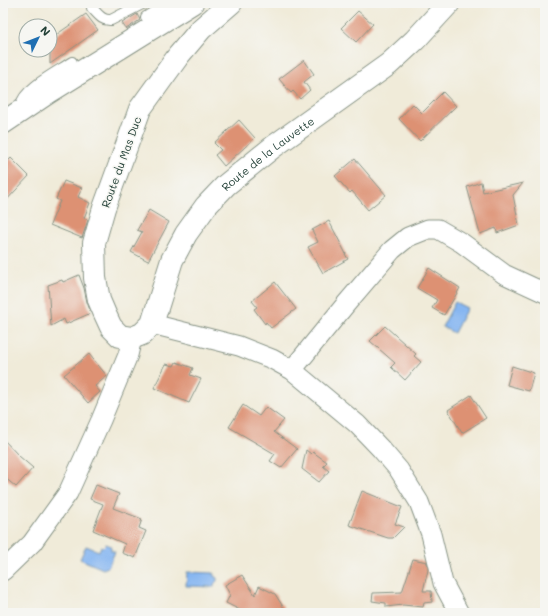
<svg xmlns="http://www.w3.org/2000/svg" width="548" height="616" font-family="Mali,sans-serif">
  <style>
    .water { fill: #86b6f1; stroke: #527a92 }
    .building { fill: #dd9173 }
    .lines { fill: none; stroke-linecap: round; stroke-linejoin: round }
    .service-casing { stroke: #889486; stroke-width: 12 }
    .minor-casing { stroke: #889486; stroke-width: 21 }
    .tertiary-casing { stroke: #889486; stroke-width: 24 }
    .service { stroke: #fff; stroke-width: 10 }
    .minor { stroke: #fff; stroke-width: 19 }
    .tertiary { stroke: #fff; stroke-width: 22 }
    .labels { text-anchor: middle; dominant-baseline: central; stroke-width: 3; stroke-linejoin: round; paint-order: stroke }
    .street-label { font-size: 11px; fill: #1f3d34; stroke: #f6f6f2 }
  </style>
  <rect width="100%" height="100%" fill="#f6f6f2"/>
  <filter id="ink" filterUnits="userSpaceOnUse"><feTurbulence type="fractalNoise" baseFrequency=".025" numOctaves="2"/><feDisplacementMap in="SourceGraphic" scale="8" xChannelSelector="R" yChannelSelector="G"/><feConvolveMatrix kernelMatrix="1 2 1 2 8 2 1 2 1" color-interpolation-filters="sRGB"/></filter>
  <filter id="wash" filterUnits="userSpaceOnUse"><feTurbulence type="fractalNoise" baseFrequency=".012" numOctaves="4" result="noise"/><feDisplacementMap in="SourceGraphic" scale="16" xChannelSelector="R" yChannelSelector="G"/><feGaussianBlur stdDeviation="0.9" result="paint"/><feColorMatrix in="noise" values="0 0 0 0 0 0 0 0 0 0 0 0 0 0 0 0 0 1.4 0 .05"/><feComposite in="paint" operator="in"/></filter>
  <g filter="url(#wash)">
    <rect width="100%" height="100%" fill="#f0ebd9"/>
    <path class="water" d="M 455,302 L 467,308 L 454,333 L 442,327 Z
      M 106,544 L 111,546 L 111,550 L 115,552 L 108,567 L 103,569 L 80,559 L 86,546 L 99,551 L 101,546 L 103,547 Z
      M 187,572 L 214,573 L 214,576 L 217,578 L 217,581 L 214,584 L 214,587 L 186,586 Z"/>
    <g id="blocks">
      <path class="building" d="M 358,11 L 373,24 L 356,42 L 341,28 Z
        M 86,14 L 98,30 L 50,64 L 50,39 Z
        M 137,14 L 140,20 L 126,29 L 122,23 Z
        M 304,60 L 314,74 L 304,82 L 310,90 L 300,99 L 293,91 L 291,93 L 279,79 Z
        M 443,92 L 456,106 L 420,141 L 399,119 L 413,104 L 422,113 Z
        M 239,120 L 255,138 L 224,166 L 215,155 L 221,150 L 214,143 Z
        M 11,158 L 29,176 L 3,204 L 3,166 Z
        M 355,159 L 386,195 L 368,210 L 352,191 L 350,193 L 335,176 Z
        M 64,181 L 82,188 L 78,197 L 90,203 L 84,218 L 88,220 L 82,238 L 50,225 L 60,201 L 56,199 Z
        M 481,182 L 483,192 L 523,183 L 513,195 L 519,225 L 497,233 L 496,228 L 480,234 L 467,187 Z
        M 149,210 L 169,222 L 148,261 L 131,252 L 142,232 L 137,230 Z
        M 329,221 L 346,254 L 345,254 L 348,259 L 323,273 L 308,247 L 318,242 L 312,230 Z
        M 429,268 L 460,288 L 444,315 L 432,308 L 437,300 L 417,288 Z
        M 79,275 L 84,288 L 87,302 L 91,313 L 66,324 L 64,319 L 51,326 L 48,285 L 62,280 L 63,282 Z
        M 275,282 L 296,309 L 271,328 L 266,322 L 265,324 L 254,309 L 257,307 L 252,301 Z
        M 385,326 L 416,354 L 414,356 L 421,362 L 405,380 L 391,367 L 395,363 L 370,341 Z
        M 89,354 L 107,376 L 95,386 L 100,392 L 88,403 L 64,375 Z
        M 176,362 L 193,368 L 190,375 L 201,379 L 189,403 L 154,388 L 166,364 L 174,366 Z
        M 512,366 L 534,373 L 529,391 L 507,385 Z
        M 471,395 L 486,418 L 462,433 L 448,410 Z
        M 243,405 L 259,416 L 266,407 L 284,420 L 274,432 L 297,449 L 281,468 L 270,461 L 275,454 L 229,427 Z
        M 3,439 L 19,456 L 33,468 L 16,487 L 3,476 Z
        M 306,450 L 311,454 L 313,452 L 327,462 L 323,466 L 329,471 L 319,482 L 302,469 Z
        M 96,485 L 119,494 L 113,508 L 142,519 L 139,528 L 146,531 L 135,558 L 122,553 L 125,544 L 93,530 L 103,504 L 90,499 Z
        M 362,491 L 402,507 L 395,524 L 404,527 L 393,538 L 388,538 L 349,525 Z
        M 413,559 L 427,562 L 428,570 L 423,591 L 431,591 L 432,602 L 424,603 L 423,607 L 403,605 L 386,607 L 386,603 L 372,601 L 373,593 L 402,592 Z
        M 242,575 L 255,595 L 259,586 L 275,594 L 287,613 L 246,613 L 226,603 L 230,595 L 225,585 Z"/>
    </g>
  </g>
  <g filter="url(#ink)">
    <use href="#blocks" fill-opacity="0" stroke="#889486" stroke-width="1"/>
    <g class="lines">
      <defs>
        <path id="service" d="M 92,8 C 98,14 102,21 111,20 L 144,3
          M 146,17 L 168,3
          M 21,105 C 23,89 59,71 72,62"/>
        <path id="minor" d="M 152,324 L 239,346 L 272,359 L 292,370 L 357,424 L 381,449 L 399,470 L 419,502 L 431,534 L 443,583 L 459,613
          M 292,370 L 346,304 L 392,250 L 408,237 L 428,229 L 438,229 L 462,243 L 504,274 L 545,293
          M 3,571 L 32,543 L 68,493 L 101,420 L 128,355 L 132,338"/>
        <g id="tertiary">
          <path id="s1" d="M 231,3 L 201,29 L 179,55 L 140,109 L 104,208 L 94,243 L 95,278 L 99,300 L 105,314 L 111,327 L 120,336 L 132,338 L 142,334 L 152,324 L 172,260 L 186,234 L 206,206 L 226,185 L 273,147 L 389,64 L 415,40 L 449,3"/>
          <path d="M 3,123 L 49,92 L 192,3"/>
        </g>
      </defs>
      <use href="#service" class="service-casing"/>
      <use href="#minor" class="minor-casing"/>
      <use href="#tertiary" class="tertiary-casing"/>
      <use href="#service" class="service"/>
      <use href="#minor" class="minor"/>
      <use href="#tertiary" class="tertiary"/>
    </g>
  </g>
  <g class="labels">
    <g class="street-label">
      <text stroke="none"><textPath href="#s1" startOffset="631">Route de la Lauvette</textPath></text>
      <text transform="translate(121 162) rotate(-70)">Route du Mas Duc</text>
    </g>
  </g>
  <rect width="548" height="616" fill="none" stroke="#f6f6f2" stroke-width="16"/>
  <g transform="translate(38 38) rotate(47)"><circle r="19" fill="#f6f6f2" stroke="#a0aca6"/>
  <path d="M0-3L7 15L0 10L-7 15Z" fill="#1f6fb2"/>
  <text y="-6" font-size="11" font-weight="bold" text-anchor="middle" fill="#1f3d34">N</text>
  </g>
</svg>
